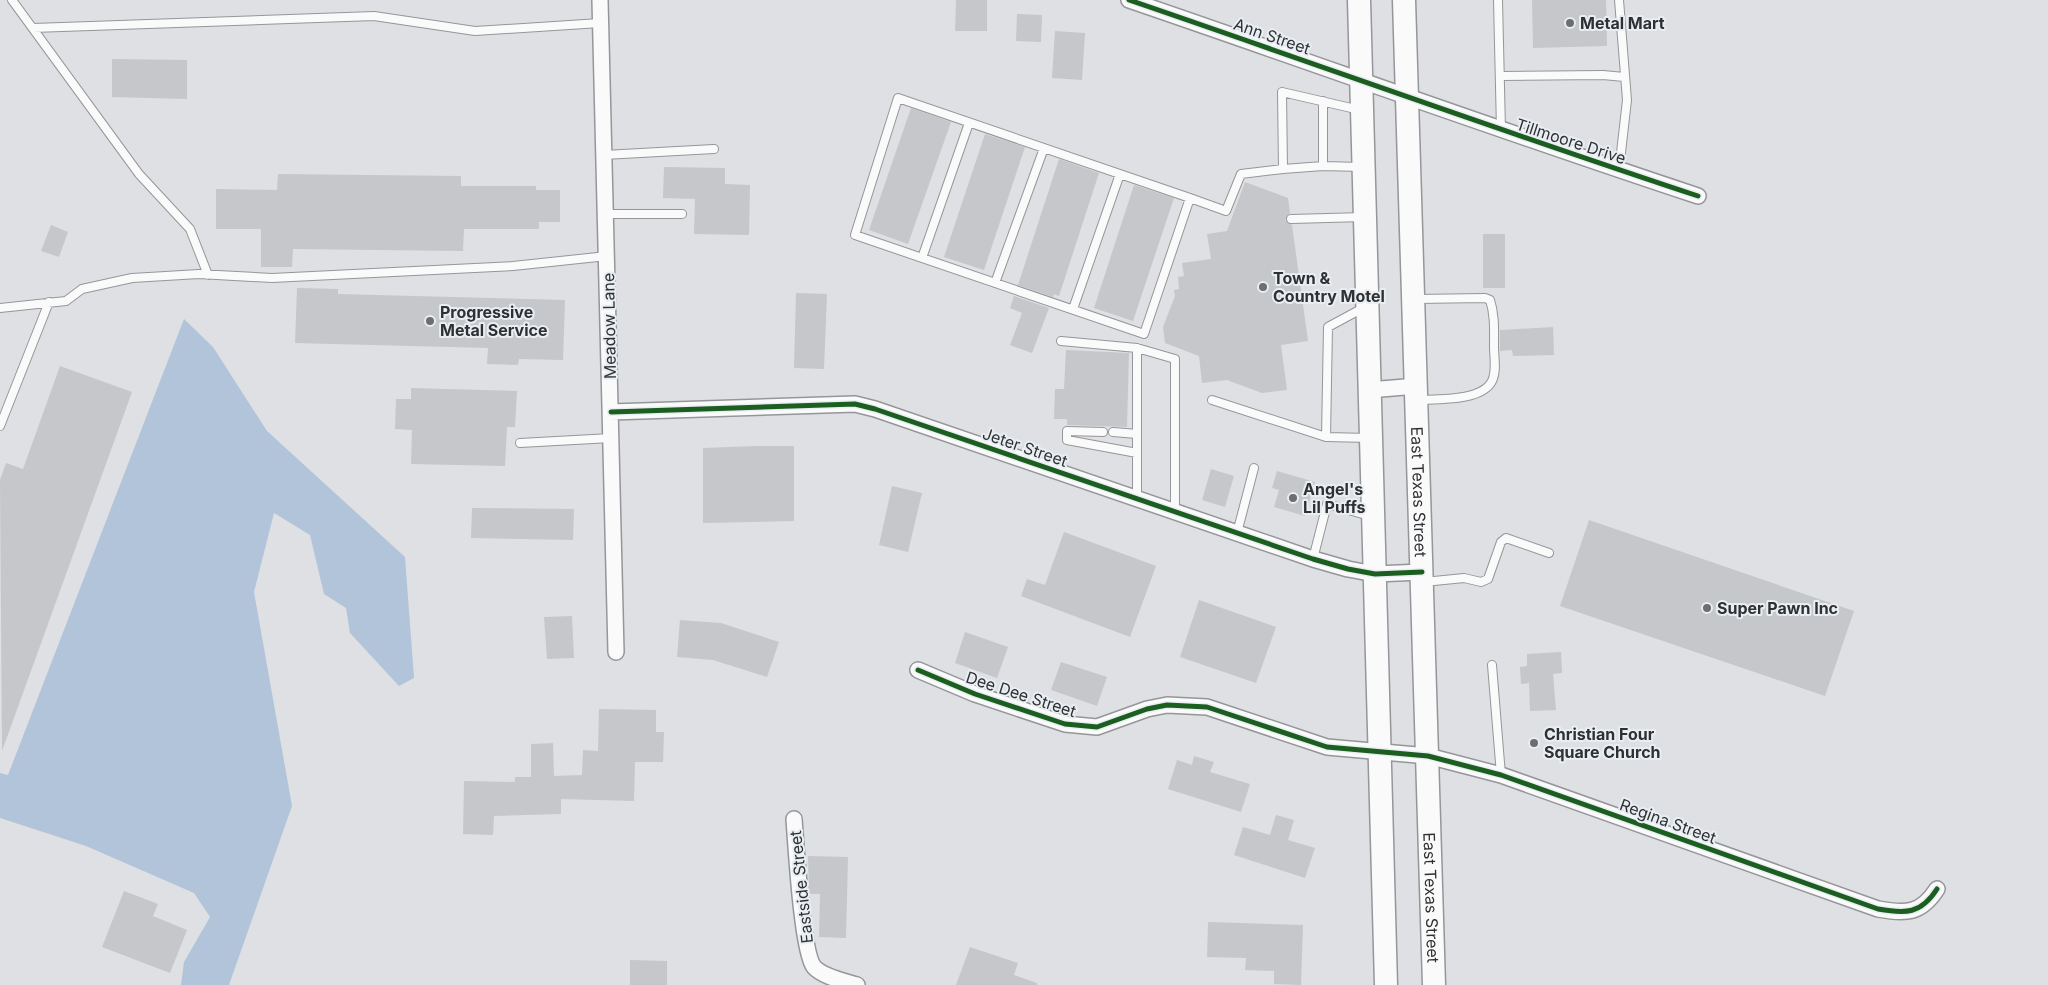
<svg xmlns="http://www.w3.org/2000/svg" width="2048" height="985" font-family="Inter,sans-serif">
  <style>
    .forest { fill: #b1c4da }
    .building { fill: #c5c7ca }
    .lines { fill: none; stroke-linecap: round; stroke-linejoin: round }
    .lane-casing { stroke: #959699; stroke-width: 10 }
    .street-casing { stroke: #959699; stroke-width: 18 }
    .primary-casing { stroke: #959699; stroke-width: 25 }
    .lane { stroke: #fafafb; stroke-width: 8 }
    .street { stroke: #fafafb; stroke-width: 15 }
    .primary { stroke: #fafafb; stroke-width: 22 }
    .cycleway-casing { stroke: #e9eef3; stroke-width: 8 }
    .cycleway { stroke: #1b5e20; stroke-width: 5 }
    .poi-dot { fill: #6c6e70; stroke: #e9eef3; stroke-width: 2 }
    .labels { text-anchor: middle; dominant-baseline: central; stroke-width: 4; stroke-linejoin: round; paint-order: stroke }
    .poi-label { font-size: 16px; font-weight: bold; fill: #2e3032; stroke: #e9eef3; text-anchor: start }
    .street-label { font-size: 16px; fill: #2e3032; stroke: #e9eef3 }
  </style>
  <rect width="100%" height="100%" fill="#dee0e3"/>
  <path class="forest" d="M 184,319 L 213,347 L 267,431 L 405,557 L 414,678 L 399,686 L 350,633 L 346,608 L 324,594 L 310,535 L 274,513 L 254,592 L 292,806 L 229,985 L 181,985 L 184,962 L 210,917 L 194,893 L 86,846 L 0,818 L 0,773 L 8,775 Z"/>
  <path class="building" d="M 956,0 L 987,0 L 987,31 L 955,31 Z
    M 1532,0 L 1606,0 L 1607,46 L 1533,48 Z
    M 1017,14 L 1042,15 L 1041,42 L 1016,41 Z
    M 1055,31 L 1085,33 L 1082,80 L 1052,78 Z
    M 112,59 L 187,60 L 187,99 L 112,97 Z
    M 911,108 L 951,122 L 908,244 L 869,230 Z
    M 985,134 L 1025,147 L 984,270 L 944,257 Z
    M 1059,159 L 1099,173 L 1059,296 L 1054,294 L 1053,297 L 1018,285 Z
    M 664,167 L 725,168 L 725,184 L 750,185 L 749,235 L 694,234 L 695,199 L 663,198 Z
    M 278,174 L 461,176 L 461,186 L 536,186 L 536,190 L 560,190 L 560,222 L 539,222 L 539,229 L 464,229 L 463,251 L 293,249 L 292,267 L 261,267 L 261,229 L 216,229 L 216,189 L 277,190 Z
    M 1245,182 L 1288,198 L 1290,213 L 1285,220 L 1292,225 L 1308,341 L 1281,345 L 1287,390 L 1262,393 L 1227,380 L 1202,383 L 1199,356 L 1165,343 L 1163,327 L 1175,296 L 1174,290 L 1179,289 L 1178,277 L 1184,276 L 1182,263 L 1211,259 L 1207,234 L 1227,231 Z
    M 1134,185 L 1174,198 L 1133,321 L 1094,308 Z
    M 51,225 L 68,232 L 59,257 L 41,251 Z
    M 1483,234 L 1505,234 L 1505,288 L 1483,288 Z
    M 297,288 L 338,289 L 338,294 L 565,300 L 563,360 L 519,359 L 518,365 L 487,364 L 488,348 L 295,343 Z
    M 796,293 L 827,294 L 824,369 L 794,368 Z
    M 1014,296 L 1049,308 L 1032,353 L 1010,345 L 1022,313 L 1010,308 Z
    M 1553,327 L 1554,355 L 1513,356 L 1512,350 L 1500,351 L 1500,330 Z
    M 1066,350 L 1129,353 L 1127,427 L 1067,425 L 1067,419 L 1054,419 L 1055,389 L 1064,389 Z
    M 60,366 L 132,392 L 2,751 L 0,480 L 6,463 L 23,469 Z
    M 411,388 L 517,391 L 515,427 L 507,427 L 505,466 L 411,464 L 412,430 L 395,429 L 396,399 L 411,399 Z
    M 756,446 L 794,446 L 794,521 L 703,523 L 703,448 Z
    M 1211,469 L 1234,476 L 1225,507 L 1202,500 Z
    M 1277,471 L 1315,482 L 1305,516 L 1274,507 L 1279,490 L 1272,488 Z
    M 892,486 L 922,493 L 908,552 L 879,545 Z
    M 472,508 L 574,509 L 573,540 L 471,538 Z
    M 1589,520 L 1854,611 L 1825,696 L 1560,606 Z
    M 1064,532 L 1156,566 L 1130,637 L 1021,596 L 1027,579 L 1045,585 Z
    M 1199,600 L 1276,627 L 1256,683 L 1180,657 Z
    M 572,616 L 574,658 L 547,659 L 544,617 Z
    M 680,620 L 721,623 L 779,642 L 767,677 L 713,660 L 677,657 Z
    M 965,632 L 1008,647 L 997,678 L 955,663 Z
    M 1561,652 L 1562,673 L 1553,674 L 1556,710 L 1530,711 L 1529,683 L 1521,684 L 1520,667 L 1527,666 L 1527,654 Z
    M 1061,662 L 1107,677 L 1097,706 L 1051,690 Z
    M 599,709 L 656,710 L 656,732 L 664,732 L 663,762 L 635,762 L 634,801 L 561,799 L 561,814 L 494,816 L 493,835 L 463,834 L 464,781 L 515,782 L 515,777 L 531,777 L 531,744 L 553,743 L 554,776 L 582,775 L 583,750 L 598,751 Z
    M 1194,756 L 1214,762 L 1210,772 L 1250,784 L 1241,812 L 1168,789 L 1177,760 L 1192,765 Z
    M 1276,815 L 1294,820 L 1288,840 L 1315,848 L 1305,878 L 1234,855 L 1243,827 L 1270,835 Z
    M 808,856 L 848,857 L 846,938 L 819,937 L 820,894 L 809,894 Z
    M 124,891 L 158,904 L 153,916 L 187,930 L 170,973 L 102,947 Z
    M 1208,922 L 1303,925 L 1301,985 L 1274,984 L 1274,971 L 1245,970 L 1246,958 L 1207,957 Z
    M 970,947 L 1018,963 L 1014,975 L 1037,983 L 1037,985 L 956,985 Z
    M 630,960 L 667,961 L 667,985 L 630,985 Z"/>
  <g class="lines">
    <defs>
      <path id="lane" d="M 12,0 L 139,174 L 190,229 L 208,275
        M 1498,0 L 1501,130
        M 33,28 L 374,16 L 475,31 L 600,23
        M 1501,76 L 1603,75 L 1624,77
        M 604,155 L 714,149
        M 1323,166 L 1361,167
        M 1283,169 L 1323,166 L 1323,101
        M 1619,170 L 1627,100 L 1619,0
        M 1190,198 L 1144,334 L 855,235 L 898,98 L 1190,198 L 1226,211 L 1241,174 L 1283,169 L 1282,92 L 1360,110
        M 606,214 L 682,214
        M 1291,219 L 1364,217
        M 922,258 L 969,123
        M 995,283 L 1044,148
        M 1415,299 L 1485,298 L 1490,300 C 1495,315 1494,331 1494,347 C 1494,357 1497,371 1492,381 C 1482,401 1439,399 1419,400
        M 0,308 L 66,301 L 82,289 L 132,278 L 199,274 L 272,278 L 513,266 L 607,256
        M 1073,309 L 1120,174
        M 1061,341 L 1137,348
        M 1212,400 L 1326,437 L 1328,327 L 1365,307
        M 0,426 L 49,302
        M 1103,432 L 1067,431 L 1067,440 L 1137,453
        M 1113,432 L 1137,434
        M 1326,437 L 1369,438
        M 520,443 L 611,438
        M 1137,499 L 1137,348 L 1175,359 L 1175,512
        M 1237,533 L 1254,468
        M 1313,559 L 1327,504 L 1370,516
        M 1424,582 L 1464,578 L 1481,582 L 1488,579 L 1501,542 L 1506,538 L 1549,553
        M 1492,665 L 1501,775"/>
      <path id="street" d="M 600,0 L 616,652
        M 1129,0 C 1319,65 1507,133 1698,196
        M 1369,390 L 1417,386
        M 611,412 L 855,404 L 875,409 L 1313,559 L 1348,569 L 1375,574 L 1422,572
        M 918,670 L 975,694 L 1065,724 L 1097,727 L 1147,709 L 1167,705 L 1207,707 L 1327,747 L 1428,756 L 1501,775 L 1878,909 C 1906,914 1921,914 1937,889
        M 794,819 C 796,845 802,952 814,967 C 823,977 844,981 857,985"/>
      <g id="primary">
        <path d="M 1359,0 L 1386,985"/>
        <path id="s1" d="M 1404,0 L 1434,985"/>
      </g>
    </defs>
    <use href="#lane" class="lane-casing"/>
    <use href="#street" class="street-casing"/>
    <use href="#primary" class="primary-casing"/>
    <use href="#lane" class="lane"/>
    <use href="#street" class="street"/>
    <use href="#primary" class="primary"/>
    <defs>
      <path id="cycleway" d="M 1129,0 C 1319,65 1507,133 1698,196
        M 611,412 L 855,404 L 875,409 L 1313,559 L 1348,569 L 1375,574 L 1422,572
        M 918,670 L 975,694 L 1065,724 L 1097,727 L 1147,709 L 1167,705 L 1207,707 L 1327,747 L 1428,756 L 1501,775 L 1878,909 C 1906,914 1921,914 1937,889"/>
    </defs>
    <use href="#cycleway" class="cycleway-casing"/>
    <use href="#cycleway" class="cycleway"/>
  </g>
  <g class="poi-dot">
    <circle cx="1570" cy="23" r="5"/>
    <circle cx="1263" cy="287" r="5"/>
    <circle cx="430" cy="321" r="5"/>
    <circle cx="1293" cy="498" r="5"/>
    <circle cx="1707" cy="608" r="5"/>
    <circle cx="1534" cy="743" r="5"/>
  </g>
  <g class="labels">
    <g class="poi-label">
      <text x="1580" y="23">Metal Mart</text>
      <text x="1273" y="278">Town &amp;<tspan x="1273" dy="18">Country Motel</tspan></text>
      <text x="440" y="312">Progressive<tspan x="440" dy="18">Metal Service</tspan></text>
      <text x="1303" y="489">Angel's<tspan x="1303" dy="18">Lil Puffs</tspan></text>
      <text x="1717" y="608">Super Pawn Inc</text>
      <text x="1544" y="734">Christian Four<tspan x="1544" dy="18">Square Church</tspan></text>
    </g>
    <g class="street-label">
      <text transform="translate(1272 36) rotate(19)">Ann Street</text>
      <text transform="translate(1571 141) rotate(18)">Tillmoore Drive</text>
      <text transform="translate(609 326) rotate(-91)">Meadow Lane</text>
      <text transform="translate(1025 447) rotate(19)">Jeter Street</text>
      <text stroke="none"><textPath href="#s1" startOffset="492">East Texas Street</textPath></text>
      <text transform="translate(1021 694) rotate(18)">Dee Dee Street</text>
      <text transform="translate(1668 821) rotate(20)">Regina Street</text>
      <text transform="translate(801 887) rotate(-96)">Eastside Street</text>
      <text stroke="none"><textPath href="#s1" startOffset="898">East Texas Street</textPath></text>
    </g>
  </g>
</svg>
